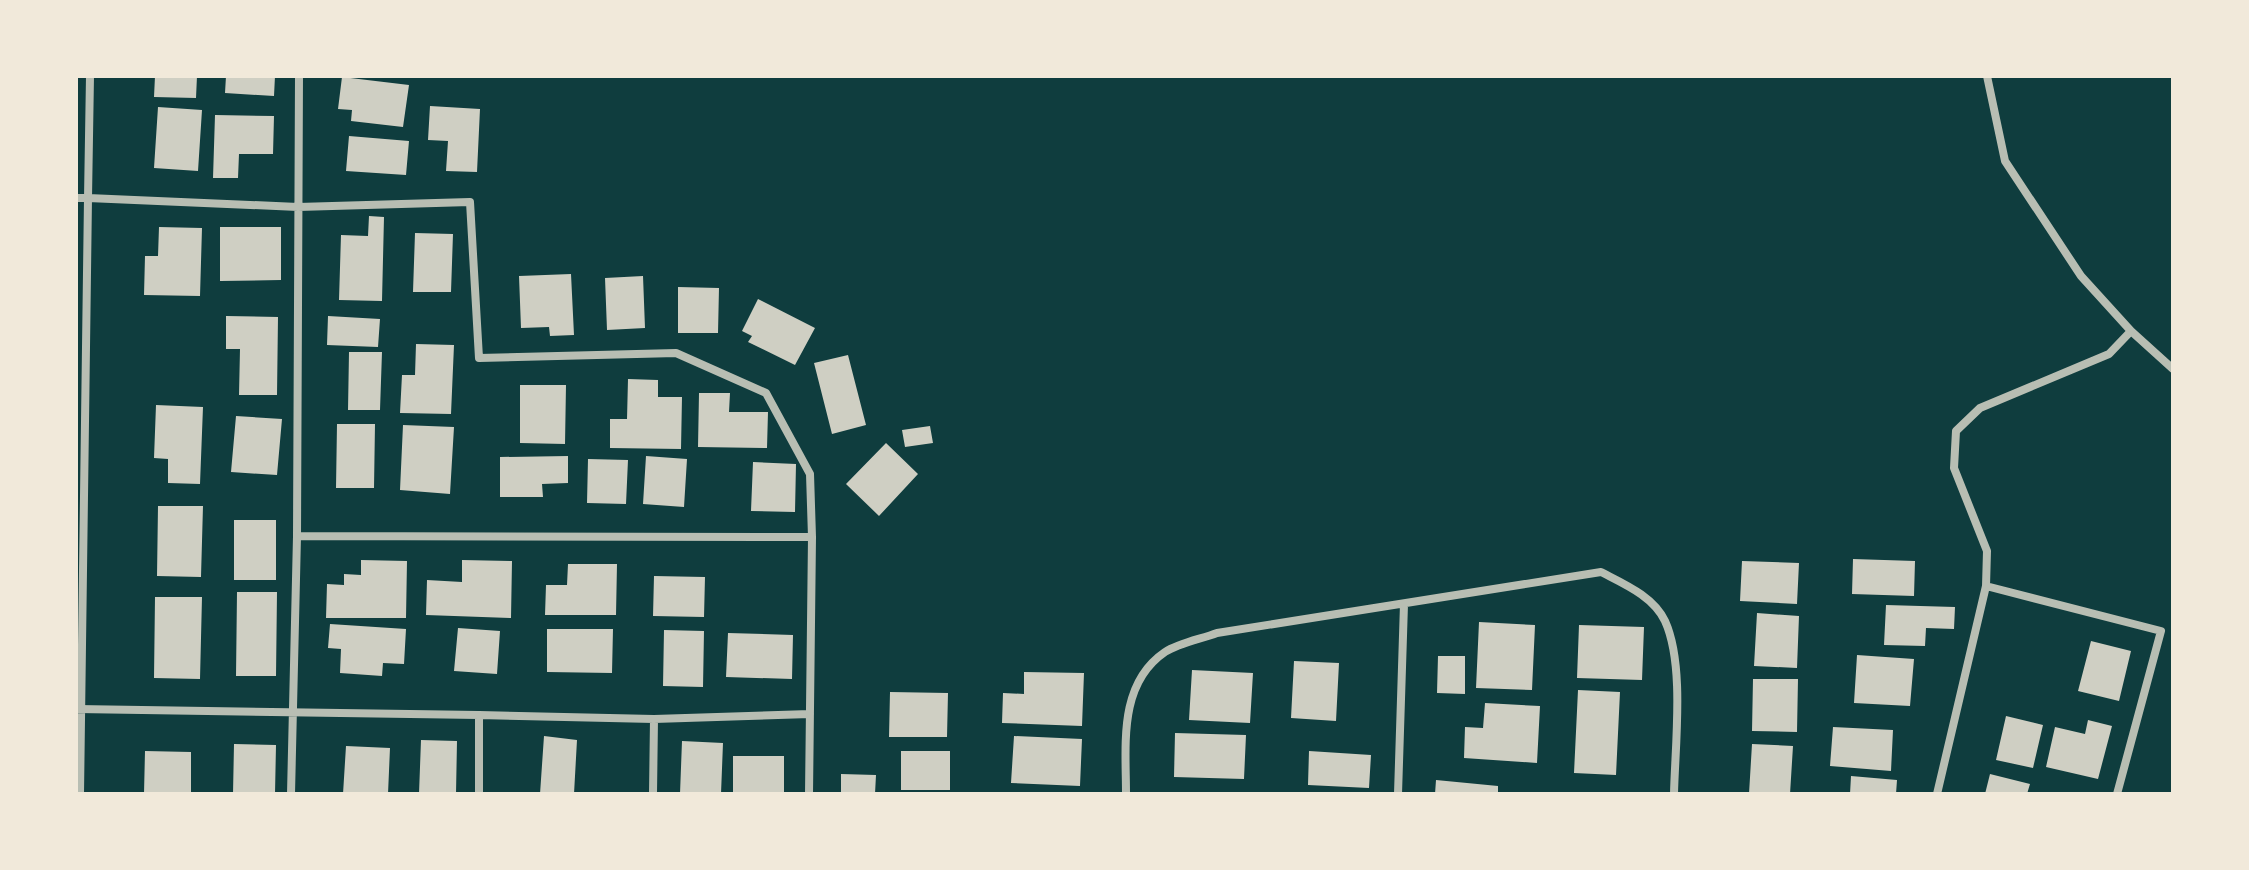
<svg xmlns="http://www.w3.org/2000/svg" width="2249" height="870" font-family="'Alegreya Sans',sans-serif">
  <style>
    .building { fill: #cfcfc3 }
    .lines { fill: none; stroke-linecap: round; stroke-linejoin: round }
    .minor { stroke: #b8beb3; stroke-width: 8 }
  </style>
  <rect width="100%" height="100%" fill="#0f3d3e"/>
  <path class="building" d="M 155,76 L 197,76 L 196,98 L 154,97 Z
    M 226,76 L 275,76 L 274,96 L 225,93 Z
    M 342,77 L 409,85 L 403,127 L 351,121 L 352,110 L 338,109 Z
    M 430,106 L 480,109 L 477,172 L 446,171 L 448,141 L 428,140 Z
    M 158,107 L 202,110 L 198,171 L 154,168 Z
    M 215,115 L 274,116 L 273,154 L 239,154 L 238,178 L 213,178 Z
    M 349,136 L 409,141 L 406,175 L 346,171 Z
    M 369,216 L 384,217 L 382,301 L 339,300 L 341,235 L 368,236 Z
    M 159,227 L 202,228 L 200,296 L 144,295 L 145,256 L 158,256 Z
    M 220,227 L 281,227 L 281,280 L 220,281 Z
    M 415,233 L 453,234 L 451,292 L 413,292 Z
    M 571,274 L 574,335 L 550,336 L 549,327 L 521,328 L 519,276 Z
    M 643,276 L 645,328 L 607,330 L 605,278 Z
    M 678,287 L 719,288 L 718,333 L 678,333 Z
    M 758,299 L 815,328 L 795,365 L 748,342 L 752,336 L 742,331 Z
    M 226,316 L 278,317 L 277,395 L 239,395 L 240,349 L 226,349 Z
    M 328,316 L 380,319 L 378,347 L 327,345 Z
    M 416,344 L 454,345 L 451,414 L 400,413 L 402,375 L 415,375 Z
    M 349,352 L 382,352 L 380,410 L 348,410 Z
    M 848,355 L 866,425 L 832,434 L 814,363 Z
    M 628,379 L 658,380 L 658,397 L 682,397 L 681,449 L 610,448 L 610,419 L 627,419 Z
    M 520,385 L 566,385 L 565,444 L 520,443 Z
    M 699,393 L 730,393 L 729,412 L 768,412 L 767,448 L 698,447 Z
    M 156,405 L 203,407 L 200,484 L 168,483 L 168,459 L 154,458 Z
    M 236,416 L 282,419 L 277,475 L 231,472 Z
    M 337,424 L 375,424 L 374,488 L 336,488 Z
    M 403,425 L 454,427 L 450,494 L 400,490 Z
    M 930,426 L 933,443 L 905,447 L 902,430 Z
    M 886,443 L 918,474 L 879,516 L 846,484 Z
    M 568,456 L 568,483 L 542,484 L 543,497 L 500,497 L 500,457 Z
    M 646,456 L 687,459 L 684,507 L 643,504 Z
    M 588,459 L 628,460 L 626,504 L 587,503 Z
    M 753,462 L 796,464 L 795,512 L 751,511 Z
    M 158,506 L 203,506 L 201,577 L 157,576 Z
    M 234,520 L 276,520 L 276,580 L 234,580 Z
    M 1853,559 L 1915,561 L 1914,596 L 1852,594 Z
    M 361,560 L 407,561 L 406,618 L 326,618 L 327,584 L 344,585 L 344,574 L 361,575 Z
    M 462,560 L 512,561 L 511,618 L 426,615 L 427,580 L 462,582 Z
    M 1742,561 L 1799,563 L 1797,604 L 1740,601 Z
    M 568,564 L 617,564 L 616,615 L 545,615 L 546,585 L 567,585 Z
    M 654,576 L 705,577 L 704,617 L 653,616 Z
    M 237,592 L 277,592 L 276,676 L 236,676 Z
    M 155,597 L 202,597 L 200,679 L 154,678 Z
    M 1886,605 L 1955,607 L 1954,629 L 1926,628 L 1925,646 L 1884,645 Z
    M 1757,613 L 1799,616 L 1797,668 L 1754,666 Z
    M 1479,622 L 1535,625 L 1532,690 L 1476,688 Z
    M 330,624 L 406,629 L 404,664 L 383,663 L 382,676 L 340,673 L 341,649 L 328,648 Z
    M 1579,625 L 1644,627 L 1642,680 L 1577,678 Z
    M 458,628 L 500,631 L 497,674 L 454,671 Z
    M 547,629 L 613,629 L 612,673 L 547,672 Z
    M 664,630 L 704,631 L 703,687 L 663,686 Z
    M 728,633 L 793,635 L 792,679 L 726,677 Z
    M 2091,641 L 2131,651 L 2119,701 L 2078,691 Z
    M 1857,655 L 1914,659 L 1910,706 L 1854,703 Z
    M 1438,656 L 1465,656 L 1465,694 L 1437,693 Z
    M 1294,661 L 1339,663 L 1336,721 L 1291,718 Z
    M 1192,670 L 1253,673 L 1250,723 L 1189,720 Z
    M 1024,672 L 1084,673 L 1082,726 L 1002,723 L 1003,693 L 1024,694 Z
    M 1753,679 L 1798,679 L 1797,732 L 1752,731 Z
    M 1578,690 L 1620,692 L 1616,775 L 1574,773 Z
    M 890,692 L 948,693 L 947,737 L 889,737 Z
    M 1485,703 L 1540,706 L 1537,763 L 1464,758 L 1465,727 L 1483,728 Z
    M 2006,716 L 2043,725 L 2033,768 L 1996,760 Z
    M 2088,720 L 2112,726 L 2098,779 L 2046,767 L 2055,727 L 2085,734 Z
    M 1833,727 L 1893,730 L 1891,771 L 1830,766 Z
    M 1175,733 L 1246,735 L 1244,779 L 1174,777 Z
    M 544,736 L 577,740 L 574,794 L 540,794 Z
    M 1014,736 L 1082,739 L 1080,786 L 1011,783 Z
    M 421,740 L 457,741 L 456,794 L 419,794 Z
    M 682,741 L 723,743 L 721,794 L 680,794 Z
    M 234,744 L 276,745 L 275,794 L 233,794 Z
    M 1752,744 L 1793,746 L 1790,794 L 1749,794 Z
    M 346,746 L 390,748 L 388,794 L 343,794 Z
    M 145,751 L 191,752 L 191,794 L 144,794 Z
    M 901,751 L 950,751 L 950,790 L 901,790 Z
    M 1309,751 L 1371,755 L 1369,788 L 1308,785 Z
    M 733,756 L 784,756 L 784,794 L 733,794 Z
    M 841,774 L 876,775 L 875,794 L 841,794 Z
    M 1990,774 L 2030,784 L 2027,794 L 1985,794 Z
    M 1851,776 L 1897,780 L 1896,794 L 1850,794 Z
    M 1436,780 L 1498,786 L 1498,794 L 1435,794 Z"/>
  <g class="lines">
    <path class="minor" d="M 90,76 L 88,198 L 298,207 L 470,202 L 479,358 L 676,353 L 766,393 L 810,474 L 812,537 L 809,794
      M 1987,76 L 2005,161 L 2081,276 L 2131,331
      M 76,198 L 88,198 L 80,794
      M 297,536 L 299,76
      M 1986,586 L 2161,631 L 2117,794
      M 77,709 L 479,715
      M 291,794 L 297,536 L 812,537
      M 479,794 L 479,715 L 654,719 L 810,714
      M 653,794 L 654,719
      M 1126,794 C 1126,745 1118,684 1165,652 C 1179,643 1201,639 1217,633 L 1601,572 C 1624,584 1653,596 1665,621 C 1685,665 1675,745 1674,794
      M 1398,794 L 1404,604
      M 1937,794 L 1986,586 L 1987,551 L 1954,468 L 1956,431 L 1980,408 L 2109,354 L 2131,331 L 2173,369"/>
  </g>
  <rect width="2249" height="870" fill="none" stroke="#f1e9da" stroke-width="156"/>
</svg>
